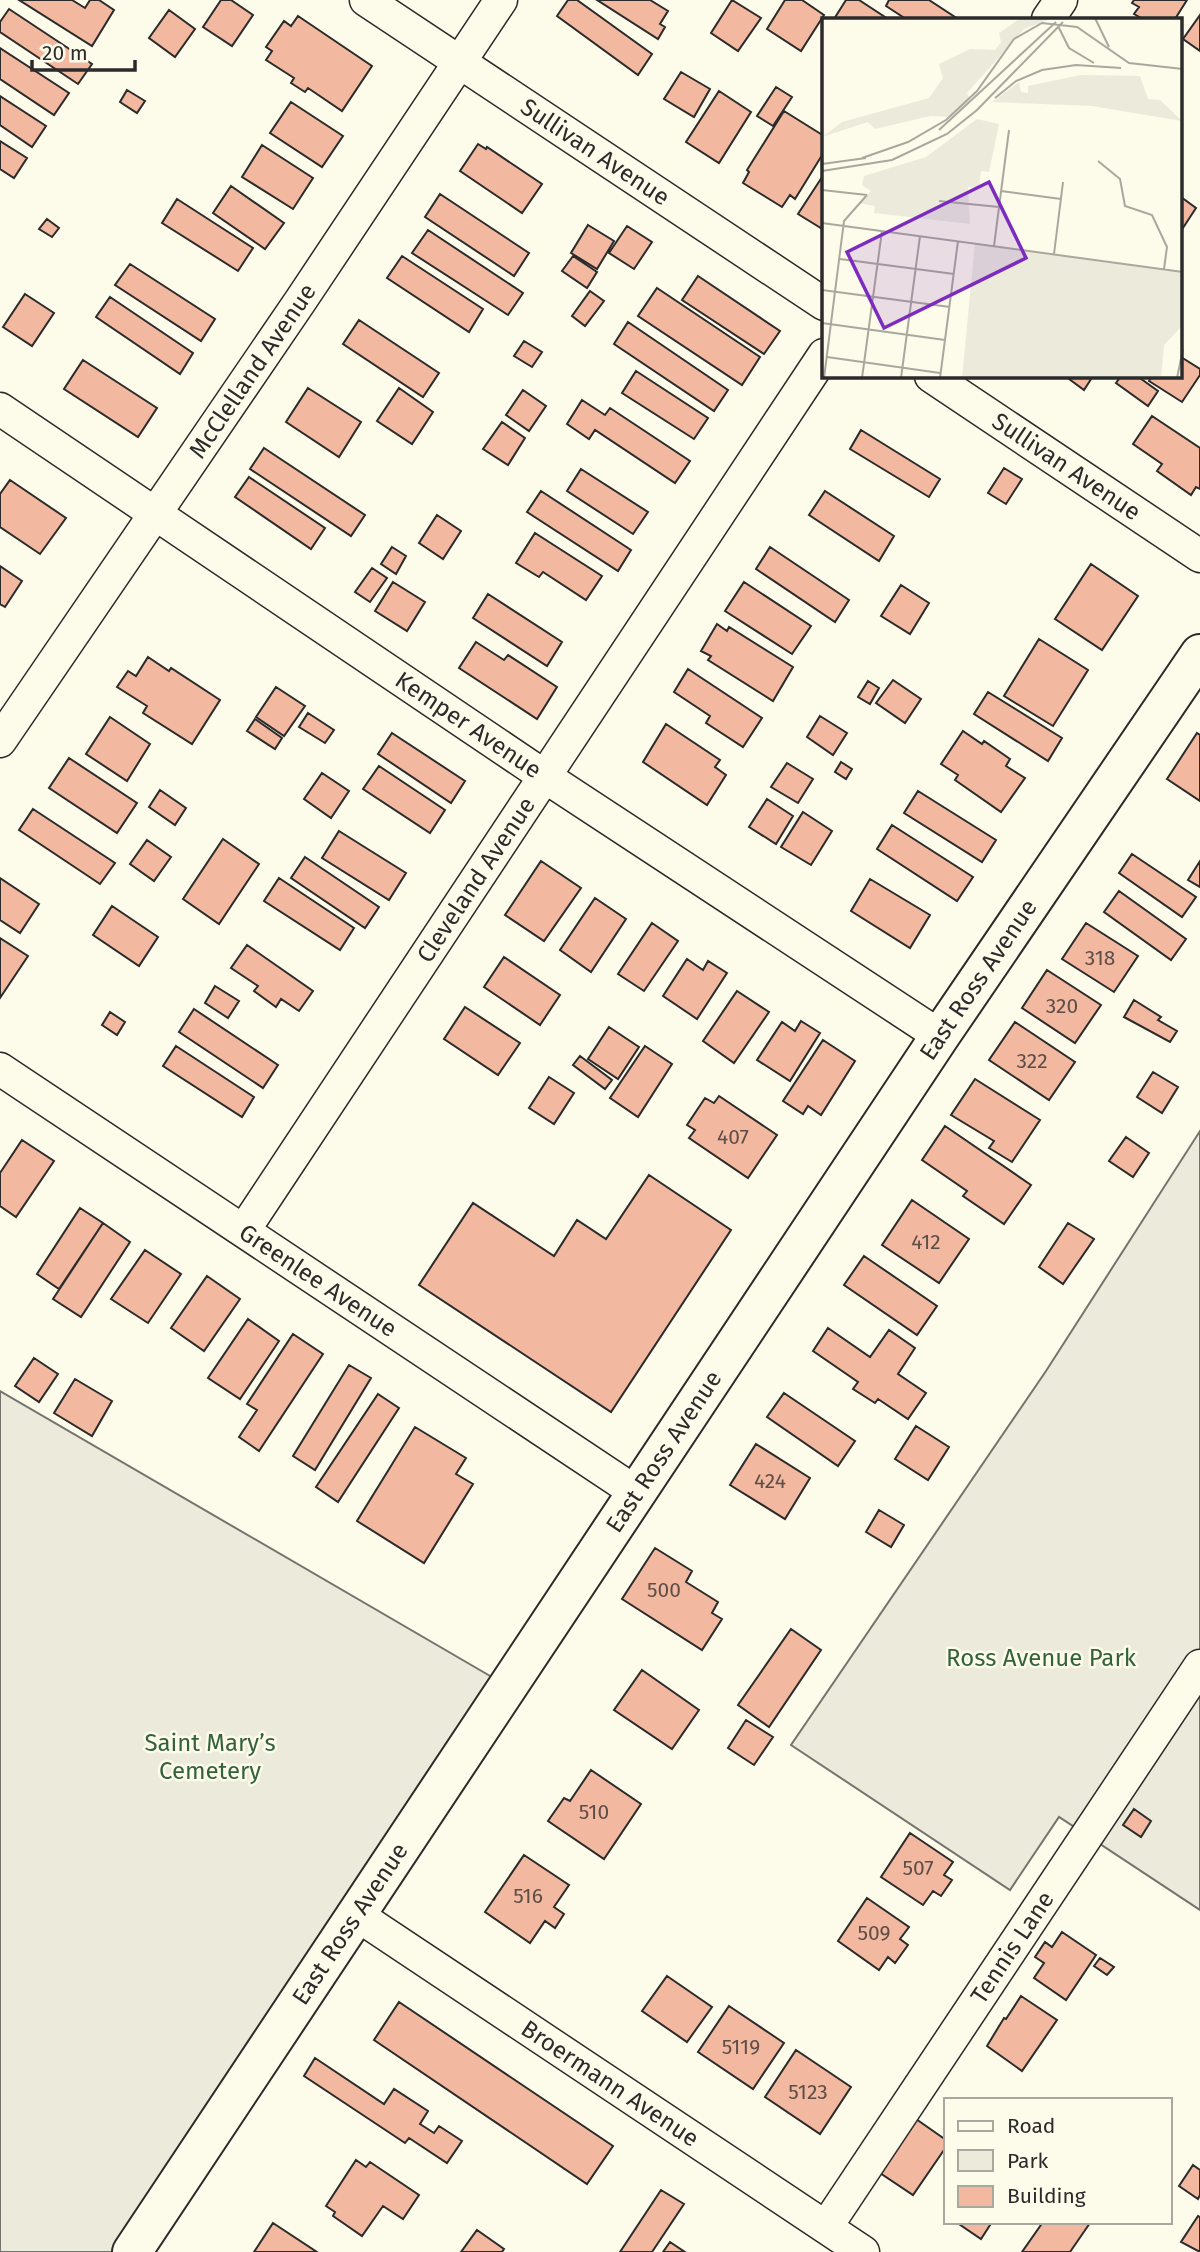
<svg xmlns="http://www.w3.org/2000/svg" width="1200" height="2252" font-family="'Fira Sans',sans-serif">
  <style>
    .green { fill: #ecebdb; stroke: #74746e; stroke-width: 2 }
    .building { fill: #f2b8a0; stroke: #2b2b2b; stroke-width: 2 }
    .lines { fill: none; stroke-linecap: round; stroke-linejoin: round }
    .minor-casing { stroke: #2b2b2b; stroke-width: 35 }
    .tertiary-casing { stroke: #2b2b2b; stroke-width: 42 }
    .minor { stroke: #fdfbea; stroke-width: 32 }
    .tertiary { stroke: #fdfbea; stroke-width: 38 }
    .labels { text-anchor: middle; dominant-baseline: central; stroke-width: 5; stroke-linejoin: round; paint-order: stroke }
    .number-label { font-size: 21px; fill: #5d4e48 }
    .street-label { font-size: 24px; fill: #2b2b2b; stroke: #fdfbea }
    .park-label { font-size: 24px; fill: #34623c; stroke: #fdfbea }
    .inset-road { fill: none; stroke: #a9a89e; stroke-width: 2 }
    .view { fill: #7b2cbf; fill-opacity: 0.15; stroke: #7b2cbf; stroke-width: 3.5 }
    .inset-edge { fill: none; stroke: #2b2b2b; stroke-width: 3.5 }
  </style>
  <rect width="100%" height="100%" fill="#fdfbea"/>
  <path class="green" d="M 1200,1131 L 1200,1910 L 1059,1817 L 1010,1890 L 791,1745 L 1046,1371 Z
    M 0,1391 L 509,1687 L 132,2252 L 0,2252 Z"/>
  <path class="building" d="M 19,0 L 72,0 L 85,8 L 90,0 L 99,0 L 114,10 L 92,46 Z
    M 221,0 L 231,0 L 253,15 L 232,46 L 203,27 Z
    M 568,0 L 577,0 L 652,54 L 638,75 L 557,16 Z
    M 597,0 L 650,0 L 668,11 L 660,24 L 665,27 L 658,39 Z
    M 732,0 L 761,18 L 738,51 L 711,33 Z
    M 785,0 L 802,0 L 824,15 L 801,51 L 767,29 Z
    M 846,0 L 859,0 L 888,19 L 834,19 Z
    M 889,0 L 929,0 L 958,19 L 906,19 L 886,6 Z
    M 1134,0 L 1187,0 L 1175,19 L 1143,19 L 1134,14 L 1139,7 L 1132,3 Z
    M 9,9 L 92,64 L 78,84 L 0,32 L 0,22 Z
    M 169,10 L 195,29 L 175,57 L 149,38 Z
    M 1200,15 L 1200,51 L 1183,39 Z
    M 298,16 L 372,66 L 342,111 L 308,88 L 305,92 L 291,83 L 294,78 L 266,60 L 272,51 L 266,47 L 284,21 L 291,26 Z
    M 0,48 L 69,93 L 54,115 L 0,79 Z
    M 681,72 L 710,89 L 694,117 L 664,99 Z
    M 776,87 L 792,97 L 773,126 L 757,116 Z
    M 127,90 L 145,101 L 137,113 L 120,102 Z
    M 719,91 L 751,112 L 719,163 L 686,142 Z
    M 0,96 L 46,126 L 32,147 L 0,125 Z
    M 291,102 L 343,136 L 322,167 L 270,133 Z
    M 784,111 L 824,136 L 824,152 L 795,199 L 790,195 L 782,207 L 743,183 L 749,172 L 747,170 Z
    M 0,141 L 27,158 L 14,178 L 0,169 Z
    M 478,144 L 486,149 L 487,147 L 542,184 L 522,213 L 460,171 Z
    M 262,145 L 313,178 L 293,209 L 242,177 Z
    M 824,174 L 824,230 L 798,214 Z
    M 231,186 L 284,223 L 265,249 L 213,213 Z
    M 440,194 L 529,253 L 514,276 L 425,217 Z
    M 1181,197 L 1196,208 L 1181,231 Z
    M 177,199 L 253,248 L 238,271 L 162,223 Z
    M 47,219 L 59,228 L 52,237 L 39,229 Z
    M 588,225 L 614,241 L 597,269 L 571,253 Z
    M 627,226 L 652,242 L 634,269 L 609,253 Z
    M 428,230 L 523,293 L 508,315 L 412,253 Z
    M 402,256 L 483,309 L 469,332 L 387,278 Z
    M 573,256 L 597,272 L 587,288 L 562,271 Z
    M 130,264 L 215,319 L 201,341 L 115,285 Z
    M 698,276 L 780,331 L 764,354 L 682,300 Z
    M 657,288 L 760,357 L 742,385 L 638,316 Z
    M 590,291 L 604,301 L 585,326 L 572,316 Z
    M 25,294 L 54,313 L 32,346 L 3,327 Z
    M 110,297 L 193,353 L 180,374 L 96,317 Z
    M 359,320 L 439,373 L 423,397 L 343,344 Z
    M 628,322 L 728,390 L 714,411 L 614,344 Z
    M 524,341 L 542,352 L 532,367 L 514,356 Z
    M 1181,357 L 1200,369 L 1200,375 L 1182,402 L 1149,381 L 1152,376 L 1181,376 Z
    M 83,360 L 157,408 L 138,437 L 64,389 Z
    M 636,371 L 708,418 L 694,439 L 622,393 Z
    M 1065,376 L 1093,376 L 1084,390 Z
    M 1121,376 L 1137,376 L 1158,391 L 1148,406 L 1116,383 Z
    M 308,388 L 361,422 L 339,457 L 286,422 Z
    M 399,388 L 433,412 L 412,444 L 377,421 Z
    M 523,390 L 546,406 L 529,431 L 506,415 Z
    M 582,400 L 605,415 L 610,408 L 690,461 L 675,483 L 595,430 L 589,439 L 567,424 Z
    M 1152,416 L 1200,448 L 1200,489 L 1196,487 L 1191,495 L 1157,471 L 1162,464 L 1133,444 Z
    M 502,422 L 525,438 L 508,465 L 483,449 Z
    M 861,430 L 940,479 L 929,497 L 850,449 Z
    M 264,448 L 365,515 L 351,536 L 250,469 Z
    M 1004,468 L 1022,479 L 1006,504 L 988,493 Z
    M 581,469 L 648,512 L 633,534 L 567,491 Z
    M 249,477 L 325,528 L 311,549 L 235,497 Z
    M 10,480 L 66,518 L 40,554 L 0,527 L 0,494 Z
    M 541,491 L 631,550 L 618,571 L 527,512 Z
    M 825,491 L 894,536 L 879,561 L 809,515 Z
    M 437,515 L 461,531 L 443,559 L 419,543 Z
    M 535,533 L 602,576 L 586,600 L 543,572 L 539,577 L 516,563 Z
    M 392,547 L 406,556 L 396,574 L 381,564 Z
    M 770,547 L 849,600 L 835,622 L 756,569 Z
    M 1091,564 L 1138,596 L 1102,650 L 1055,619 Z
    M 0,566 L 22,581 L 5,607 L 0,604 Z
    M 372,568 L 387,578 L 370,602 L 355,592 Z
    M 393,582 L 425,602 L 407,631 L 375,611 Z
    M 744,582 L 811,626 L 792,654 L 725,611 Z
    M 901,585 L 929,603 L 910,634 L 881,616 Z
    M 488,594 L 562,642 L 547,666 L 473,618 Z
    M 717,624 L 727,631 L 729,627 L 793,667 L 773,701 L 708,660 L 711,656 L 701,651 Z
    M 1039,639 L 1088,670 L 1053,726 L 1004,696 Z
    M 476,642 L 504,660 L 508,655 L 557,687 L 537,719 L 459,668 Z
    M 148,657 L 169,671 L 171,668 L 220,700 L 192,744 L 143,713 L 147,706 L 117,687 L 128,671 L 136,676 Z
    M 688,669 L 762,718 L 743,747 L 706,723 L 710,716 L 674,692 Z
    M 893,680 L 921,699 L 905,723 L 876,703 Z
    M 868,681 L 879,688 L 870,704 L 858,697 Z
    M 276,687 L 305,706 L 284,736 L 256,717 Z
    M 988,692 L 1062,738 L 1048,761 L 974,714 Z
    M 308,713 L 334,730 L 325,743 L 299,727 Z
    M 820,716 L 847,733 L 833,755 L 807,737 Z
    M 110,717 L 150,744 L 127,781 L 86,754 Z
    M 255,719 L 282,738 L 275,749 L 247,731 Z
    M 666,724 L 720,760 L 715,767 L 726,775 L 707,805 L 643,762 Z
    M 963,731 L 982,744 L 984,741 L 1010,759 L 1006,766 L 1025,778 L 1001,812 L 955,780 L 958,775 L 941,764 Z
    M 392,733 L 465,781 L 451,803 L 378,754 Z
    M 1197,733 L 1200,735 L 1200,801 L 1167,779 Z
    M 69,758 L 137,803 L 117,833 L 49,788 Z
    M 841,762 L 852,769 L 846,779 L 835,772 Z
    M 787,763 L 813,779 L 798,803 L 771,787 Z
    M 379,766 L 445,810 L 430,833 L 363,789 Z
    M 322,773 L 349,791 L 331,818 L 304,799 Z
    M 160,790 L 186,808 L 175,825 L 149,807 Z
    M 918,791 L 996,840 L 982,862 L 904,813 Z
    M 767,799 L 793,816 L 776,844 L 749,827 Z
    M 33,809 L 115,863 L 100,884 L 19,830 Z
    M 803,812 L 832,831 L 811,865 L 781,847 Z
    M 892,825 L 973,877 L 957,901 L 877,849 Z
    M 339,831 L 406,873 L 389,900 L 322,858 Z
    M 223,839 L 259,864 L 219,924 L 183,899 Z
    M 147,840 L 171,857 L 154,881 L 130,864 Z
    M 1132,854 L 1196,897 L 1182,917 L 1119,873 Z
    M 305,857 L 379,907 L 365,928 L 291,878 Z
    M 541,861 L 581,888 L 544,941 L 505,915 Z
    M 1200,861 L 1200,887 L 1188,880 Z
    M 0,878 L 39,904 L 20,933 L 0,920 Z
    M 279,878 L 354,928 L 340,950 L 264,901 Z
    M 870,879 L 930,915 L 910,948 L 851,911 Z
    M 1119,891 L 1186,939 L 1171,960 L 1104,912 Z
    M 595,898 L 626,919 L 591,972 L 560,950 Z
    M 112,906 L 158,937 L 139,966 L 93,935 Z
    M 652,923 L 678,941 L 644,991 L 618,974 Z
    M 1086,923 L 1138,956 L 1114,992 L 1062,959 Z
    M 0,938 L 28,956 L 0,998 Z
    M 247,945 L 313,991 L 299,1011 L 281,999 L 276,1007 L 254,991 L 258,986 L 231,968 Z
    M 504,957 L 560,995 L 540,1025 L 484,987 Z
    M 687,959 L 703,970 L 708,961 L 727,973 L 697,1019 L 663,996 Z
    M 1047,970 L 1101,1005 L 1075,1043 L 1022,1008 Z
    M 215,986 L 239,1001 L 228,1018 L 205,1003 Z
    M 737,991 L 769,1012 L 734,1063 L 703,1041 Z
    M 1134,1000 L 1161,1017 L 1158,1020 L 1177,1031 L 1170,1042 L 1124,1017 Z
    M 465,1007 L 520,1043 L 498,1075 L 444,1039 Z
    M 194,1009 L 278,1065 L 263,1088 L 179,1032 Z
    M 110,1012 L 125,1022 L 117,1035 L 102,1025 Z
    M 801,1021 L 820,1033 L 790,1081 L 757,1060 L 782,1022 L 795,1031 Z
    M 1015,1022 L 1075,1062 L 1049,1100 L 989,1060 Z
    M 609,1027 L 639,1047 L 618,1079 L 588,1059 Z
    M 823,1040 L 855,1061 L 821,1115 L 808,1106 L 803,1114 L 783,1101 Z
    M 176,1046 L 254,1097 L 242,1117 L 163,1066 Z
    M 645,1046 L 672,1064 L 638,1117 L 610,1098 Z
    M 580,1056 L 612,1080 L 605,1089 L 573,1065 Z
    M 1153,1072 L 1178,1087 L 1162,1113 L 1137,1097 Z
    M 549,1077 L 574,1093 L 554,1124 L 529,1108 Z
    M 975,1079 L 1040,1120 L 1012,1162 L 989,1148 L 994,1141 L 951,1115 Z
    M 719,1096 L 777,1135 L 748,1178 L 689,1138 L 695,1130 L 687,1125 L 705,1098 L 714,1103 Z
    M 945,1126 L 1031,1185 L 1004,1224 L 963,1196 L 967,1191 L 922,1160 Z
    M 1126,1137 L 1149,1153 L 1133,1177 L 1109,1161 Z
    M 22,1140 L 54,1161 L 16,1217 L 0,1206 L 0,1173 Z
    M 649,1175 L 731,1230 L 611,1412 L 419,1285 L 473,1203 L 554,1256 L 577,1220 L 606,1239 Z
    M 912,1200 L 969,1239 L 939,1283 L 882,1245 Z
    M 80,1208 L 103,1223 L 59,1289 L 37,1274 Z
    M 103,1223 L 130,1242 L 81,1317 L 53,1299 Z
    M 1068,1223 L 1094,1239 L 1063,1284 L 1039,1267 Z
    M 145,1250 L 181,1274 L 148,1323 L 111,1299 Z
    M 864,1256 L 937,1306 L 917,1335 L 844,1285 Z
    M 207,1276 L 240,1299 L 204,1351 L 171,1328 Z
    M 248,1319 L 279,1341 L 240,1399 L 208,1378 Z
    M 828,1328 L 870,1357 L 889,1330 L 915,1348 L 898,1374 L 926,1393 L 908,1419 L 878,1399 L 875,1403 L 853,1389 L 858,1382 L 813,1351 Z
    M 293,1334 L 323,1354 L 259,1451 L 239,1437 L 257,1410 L 247,1404 Z
    M 34,1358 L 58,1374 L 39,1402 L 15,1386 Z
    M 349,1365 L 371,1378 L 315,1470 L 293,1456 Z
    M 75,1379 L 112,1401 L 92,1436 L 54,1413 Z
    M 784,1393 L 855,1441 L 838,1466 L 767,1417 Z
    M 378,1394 L 399,1408 L 338,1502 L 316,1487 Z
    M 916,1426 L 949,1447 L 928,1480 L 895,1459 Z
    M 415,1427 L 466,1458 L 456,1474 L 473,1484 L 424,1563 L 357,1521 Z
    M 756,1444 L 810,1478 L 785,1519 L 730,1485 Z
    M 879,1510 L 904,1525 L 891,1547 L 866,1532 Z
    M 655,1548 L 692,1571 L 686,1582 L 718,1602 L 712,1613 L 722,1619 L 702,1650 L 622,1599 Z
    M 791,1629 L 821,1650 L 769,1727 L 738,1705 Z
    M 642,1670 L 699,1710 L 672,1749 L 614,1710 Z
    M 746,1720 L 773,1737 L 754,1765 L 728,1748 Z
    M 591,1770 L 641,1804 L 604,1859 L 548,1821 L 564,1798 L 570,1801 Z
    M 1134,1809 L 1151,1821 L 1141,1837 L 1123,1825 Z
    M 910,1833 L 953,1862 L 944,1875 L 952,1880 L 941,1896 L 933,1891 L 923,1905 L 881,1877 Z
    M 524,1855 L 569,1885 L 554,1907 L 564,1914 L 555,1928 L 545,1921 L 530,1943 L 485,1912 Z
    M 867,1898 L 909,1927 L 900,1939 L 908,1945 L 895,1963 L 888,1957 L 879,1970 L 838,1941 Z
    M 1062,1932 L 1096,1955 L 1066,2000 L 1034,1978 L 1044,1963 L 1035,1957 L 1045,1942 L 1052,1947 Z
    M 1100,1958 L 1114,1967 L 1107,1975 L 1094,1966 Z
    M 667,1976 L 712,2007 L 687,2042 L 642,2011 Z
    M 1021,1996 L 1057,2020 L 1022,2071 L 987,2046 L 1004,2018 L 1006,2019 Z
    M 399,2002 L 613,2146 L 587,2184 L 374,2040 Z
    M 729,2006 L 784,2043 L 753,2089 L 698,2052 Z
    M 796,2050 L 851,2087 L 820,2134 L 765,2097 Z
    M 315,2058 L 384,2104 L 394,2089 L 428,2111 L 420,2124 L 434,2133 L 439,2126 L 462,2141 L 447,2163 L 409,2138 L 405,2143 L 304,2076 Z
    M 916,2119 L 946,2140 L 946,2147 L 913,2195 L 880,2173 Z
    M 356,2160 L 366,2167 L 370,2162 L 419,2195 L 403,2219 L 383,2206 L 362,2236 L 333,2216 L 335,2212 L 326,2206 Z
    M 1193,2165 L 1200,2170 L 1200,2195 L 1198,2199 L 1179,2186 Z
    M 661,2190 L 684,2204 L 652,2252 L 620,2252 Z
    M 1198,2216 L 1200,2217 L 1200,2252 L 1181,2242 Z
    M 956,2222 L 992,2222 L 981,2239 Z
    M 1043,2222 L 1088,2222 L 1090,2223 L 1070,2252 L 1022,2252 Z
    M 273,2223 L 317,2252 L 254,2252 Z
    M 477,2230 L 504,2249 L 502,2252 L 461,2252 Z
    M 670,2242 L 685,2252 L 663,2252 Z"/>
  <g class="lines">
    <defs>
      <g id="minor">
        <path id="s1" d="M 366,0 L 824,304"/>
        <path d="M 1048,19 L 1061,0"/>
        <path id="s2" d="M 931,376 L 1200,556"/>
        <path id="s3" d="M 0,409 L 544,776 L 940,1036"/>
        <path id="s4" d="M 0,741 L 301,300 L 501,0"/>
        <path id="s5" d="M 0,1069 L 637,1493"/>
        <path id="s6" d="M 244,1230 L 824,355"/>
        <path id="s7" d="M 357,1915 L 863,2252"/>
        <path id="s8" d="M 826,2227 L 1200,1666"/>
      </g>
      <g id="tertiary">
        <path id="s9" d="M 132,2252 L 940,1036 L 1200,654"/>
      </g>
    </defs>
    <use href="#minor" class="minor-casing"/>
    <use href="#tertiary" class="tertiary-casing"/>
    <use href="#minor" class="minor"/>
    <use href="#tertiary" class="tertiary"/>
  </g>
  <g class="labels">
    <g class="number-label">
      <text x="1100" y="958">318</text>
      <text x="1062" y="1006">320</text>
      <text x="1032" y="1061">322</text>
      <text x="733" y="1137">407</text>
      <text x="926" y="1242">412</text>
      <text x="770" y="1481">424</text>
      <text x="664" y="1590">500</text>
      <text x="594" y="1812">510</text>
      <text x="918" y="1868">507</text>
      <text x="528" y="1896">516</text>
      <text x="874" y="1933">509</text>
      <text x="741" y="2047">5119</text>
      <text x="808" y="2092">5123</text>
    </g>
    <g class="street-label">
      <text stroke="none"><textPath href="#s1" startOffset="275">Sullivan Avenue</textPath></text>
      <text stroke="none"><textPath href="#s4" startOffset="448">McClelland Avenue</textPath></text>
      <text stroke="none"><textPath href="#s2" startOffset="163">Sullivan Avenue</textPath></text>
      <text stroke="none"><textPath href="#s3" startOffset="565">Kemper Avenue</textPath></text>
      <text stroke="none"><textPath href="#s6" startOffset="420">Cleveland Avenue</textPath></text>
      <text stroke="none"><textPath href="#s9" startOffset="1528">East Ross Avenue</textPath></text>
      <text stroke="none"><textPath href="#s5" startOffset="382">Greenlee Avenue</textPath></text>
      <text stroke="none"><textPath href="#s9" startOffset="961">East Ross Avenue</textPath></text>
      <text stroke="none"><textPath href="#s9" startOffset="394">East Ross Avenue</textPath></text>
      <text stroke="none"><textPath href="#s8" startOffset="336">Tennis Lane</textPath></text>
      <text stroke="none"><textPath href="#s7" startOffset="304">Broermann Avenue</textPath></text>
    </g>
    <g class="park-label">
      <text x="1041" y="1658">Ross Avenue Park</text>
      <text x="210" y="1743">Saint Mary’s<tspan x="210" dy="28">Cemetery</tspan></text>
    </g>
  </g>
  <g transform="translate(822 18)">
    <rect width="360" height="360" fill="#fdfbea"/>
    <path d="M 199,0 L 231,0 L 202,11 L 145,75 L 149,83 L 129,99 L 108,98 L 53,111 L 46,104 L 0,119 L 20,104 L 107,80 L 121,60 L 117,46 L 148,31 L 173,32 L 179,24 L 177,15 ZM 259,57 L 318,58 L 326,81 L 338,82 L 360,103 L 270,88 L 170,84 L 197,64 L 199,74 L 206,75 L 206,68 ZM 155,101 L 177,106 L 167,154 L 159,153 L 157,170 L 146,169 L 148,206 L 52,195 L 53,188 L 37,185 L 49,173 L 40,167 L 42,158 L 104,139 ZM 153,225 L 360,254 L 360,308 L 342,327 L 339,360 L 140,360 Z" fill="#ecebdb"/>
    <path class="inset-road" d="M 273,0 L 287,29M 236,8 L 247,30 L 272,45M 173,80 L 194,63 L 220,52 L 254,47 L 299,50M 117,112 L 234,4M 40,140 L 86,124 L 124,102 L 155,73 L 192,21 L 220,5 L 255,9 L 307,45 L 361,51M 276,143 L 298,161 L 303,188 L 330,197 L 345,229 L 342,251M 0,146 L 44,140M 0,153 L 70,142 L 125,116 L 155,92 L 241,4M 0,172 L 45,177M 179,173 L 239,181M 117,183 L 177,189M 0,205 L 361,254M 172,228 L 187,112M 232,236 L 241,164M 18,241 L 132,256M 0,272 L 128,289M 0,305 L 123,322M 5,339 L 118,355M 2,360 L 22,203 L 45,177M 40,360 L 60,213M 79,360 L 98,218M 118,360 L 136,223M 355,360 L 361,331"/>
    <path class="view" d="M 167,164 L 204,240 L 62,310 L 25,234 Z"/>
    <rect width="360" height="360" class="inset-edge"/>
  </g>
  <rect x="944" y="2098" width="228" height="126" fill="#fdfbea" stroke="#a9a89e" stroke-width="2"/>
  <rect x="958" y="2121" width="35" height="10" fill="#fdfbea" stroke="#a9a89e" stroke-width="2"/>
  <text x="1007" y="2133" font-size="21" fill="#2b2b2b">Road</text>
  <rect x="958" y="2150" width="35" height="21" fill="#ecebdb" stroke="#a9a89e" stroke-width="2"/>
  <text x="1007" y="2168" font-size="21" fill="#2b2b2b">Park</text>
  <rect x="958" y="2186" width="35" height="21" fill="#f2b8a0" stroke="#a9a89e" stroke-width="2"/>
  <text x="1007" y="2203" font-size="21" fill="#2b2b2b">Building</text>
  <path d="M32 60v10h103v-10" fill="none" stroke="#2b2b2b" stroke-width="3.5"/>
  <text x="42" y="60" font-size="21" fill="#2b2b2b" stroke="#fdfbea" stroke-width="5" paint-order="stroke">20 m</text>
</svg>
